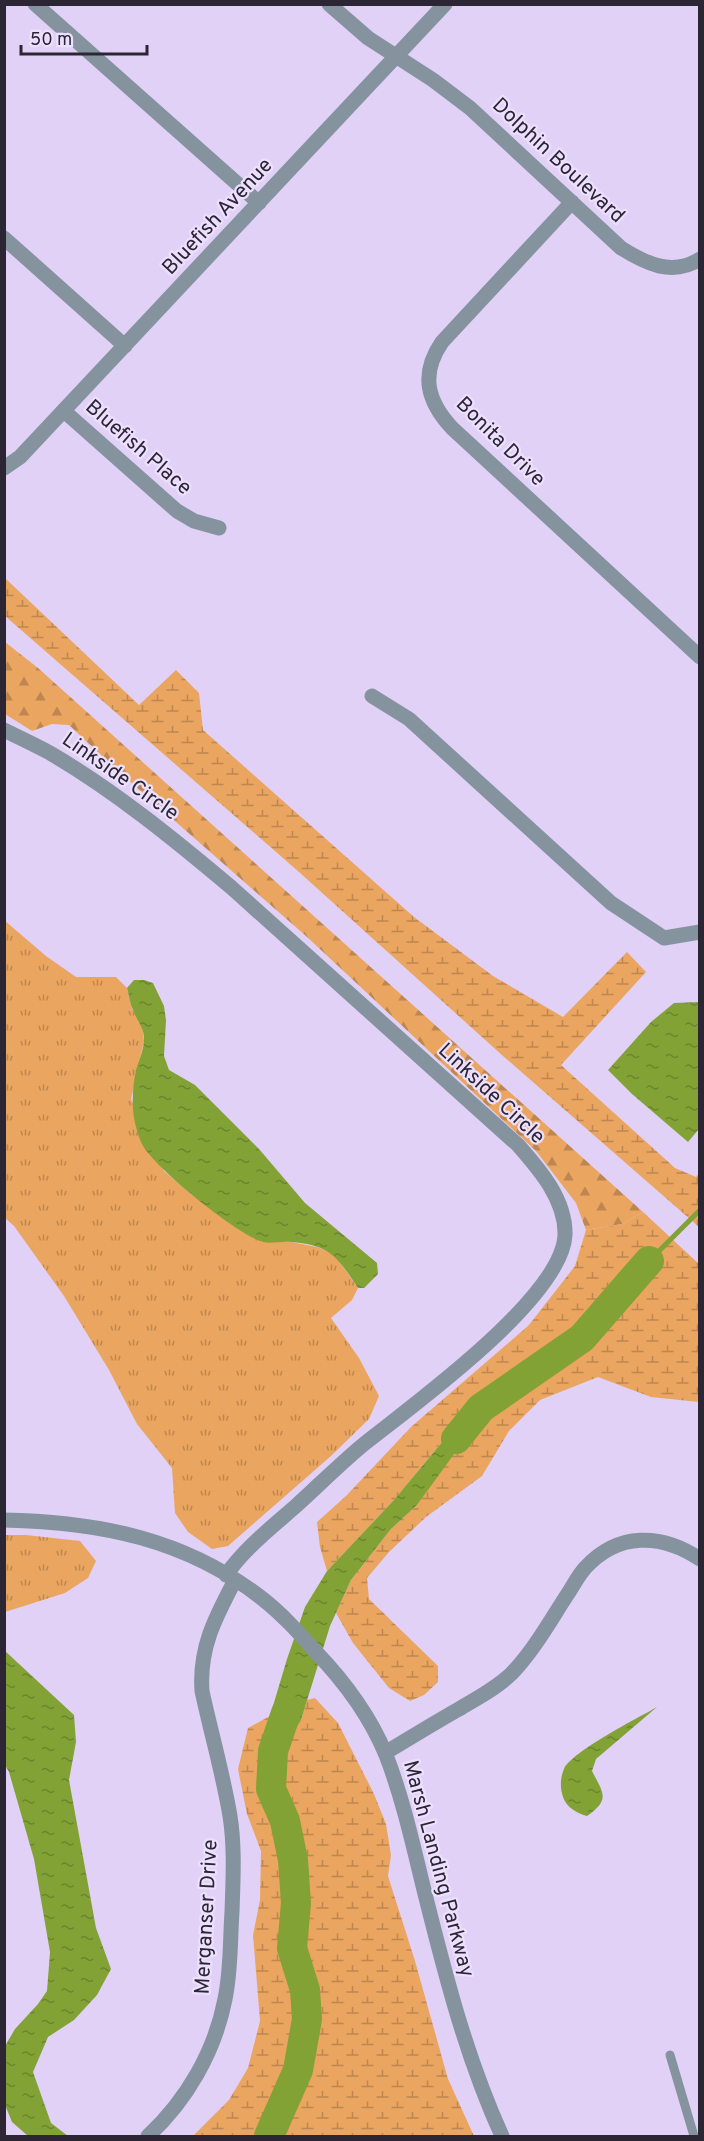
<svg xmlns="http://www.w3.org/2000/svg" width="704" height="2141" font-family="Overpass,sans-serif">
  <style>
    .grass { fill: url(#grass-tufts) }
    .forest { fill: url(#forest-firs) }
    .wetland { fill: url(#wetland-marsh) }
    .water { fill: url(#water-ripples) }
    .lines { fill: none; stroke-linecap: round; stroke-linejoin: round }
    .stream { stroke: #82a235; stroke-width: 5 }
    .river { stroke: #82a235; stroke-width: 30 }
    .lane { stroke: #85939f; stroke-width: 9 }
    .street { stroke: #85939f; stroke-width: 15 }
    .labels { text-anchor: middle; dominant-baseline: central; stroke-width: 4.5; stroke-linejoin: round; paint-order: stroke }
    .street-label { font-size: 21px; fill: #2c2634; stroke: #ece0fe }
  </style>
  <defs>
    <pattern id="grass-tufts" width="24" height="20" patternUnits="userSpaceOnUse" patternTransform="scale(1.5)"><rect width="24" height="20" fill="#eaa560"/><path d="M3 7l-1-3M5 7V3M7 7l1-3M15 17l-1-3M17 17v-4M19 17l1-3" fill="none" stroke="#be8650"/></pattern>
    <pattern id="forest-firs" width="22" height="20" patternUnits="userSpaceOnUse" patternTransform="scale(1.5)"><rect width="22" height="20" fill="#eaa560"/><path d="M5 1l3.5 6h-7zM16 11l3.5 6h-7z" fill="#be8650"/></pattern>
    <pattern id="wetland-marsh" width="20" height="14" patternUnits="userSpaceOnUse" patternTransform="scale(1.5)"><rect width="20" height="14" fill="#eaa560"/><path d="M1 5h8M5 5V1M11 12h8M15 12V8" fill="none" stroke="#be8650"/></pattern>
    <pattern id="water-ripples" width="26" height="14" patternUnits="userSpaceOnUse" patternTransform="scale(1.5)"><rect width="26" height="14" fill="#82a235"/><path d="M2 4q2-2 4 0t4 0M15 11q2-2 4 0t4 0" fill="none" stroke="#6b842e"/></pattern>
  </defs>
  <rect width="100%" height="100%" fill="#e1d1f7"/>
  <path class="grass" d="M 4,920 L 46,956 L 76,977 L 116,977 L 127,988 L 132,1009 L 142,1026 L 144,1041 L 131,1099 L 164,1171 L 191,1194 L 242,1230 L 263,1242 L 291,1242 L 317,1247 L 334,1254 L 358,1288 L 352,1300 L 331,1318 L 359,1358 L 379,1396 L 369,1419 L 331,1456 L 228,1546 L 212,1549 L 188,1532 L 175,1513 L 172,1468 L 137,1424 L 109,1370 L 64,1296 L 14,1226 L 5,1218 Z
    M 5,1535 L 26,1535 L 80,1541 L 96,1561 L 88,1578 L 65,1593 L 5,1612 Z"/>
  <path class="forest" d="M 5,642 L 38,668 L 643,1212 L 622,1224 L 586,1230 L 576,1203 L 536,1151 L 306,936 L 119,772 L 69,725 L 52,724 L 32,731 L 5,714 Z"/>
  <path class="wetland" d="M 5,578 L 139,705 L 176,670 L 199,693 L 203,730 L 414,917 L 493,976 L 563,1017 L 627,952 L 646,972 L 561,1065 L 675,1168 L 696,1177 L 699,1173 L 699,1227 L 503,1056 L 299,872 L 5,616 Z
    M 643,1212 L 699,1264 L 699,1402 L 651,1397 L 598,1377 L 540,1400 L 509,1431 L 482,1476 L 426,1517 L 389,1552 L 367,1578 L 369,1599 L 438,1666 L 438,1682 L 424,1695 L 410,1701 L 389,1688 L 353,1643 L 336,1613 L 351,1580 L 391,1529 L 417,1505 L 481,1408 L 469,1410 L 393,1501 L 327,1571 L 320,1547 L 317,1522 L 346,1496 L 411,1427 L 529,1325 L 575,1266 L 586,1230 L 622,1224 Z
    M 315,1698 L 338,1723 L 374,1794 L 386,1824 L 391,1855 L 388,1876 L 415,1961 L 448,2079 L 474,2136 L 193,2136 L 229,2100 L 248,2068 L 260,2021 L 253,1935 L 260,1900 L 261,1851 L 247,1814 L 238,1769 L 248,1728 L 270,1716 L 269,1735 L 301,1720 L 307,1700 Z"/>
  <path class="water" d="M 134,980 L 144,980 L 153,983 L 164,1006 L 166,1020 L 164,1056 L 169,1070 L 195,1085 L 259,1149 L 305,1203 L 377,1263 L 378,1274 L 364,1288 L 358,1288 C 337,1257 331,1245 291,1242 C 282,1241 271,1244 263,1242 C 238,1235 151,1166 141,1142 C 131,1118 131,1095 136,1070 C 139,1061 144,1049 144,1039 C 144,1027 137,1021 133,1010 C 130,1004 129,995 127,988 Z
    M 699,1002 L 699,1129 L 688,1142 L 632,1094 L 608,1070 L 651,1022 L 674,1003 Z
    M 481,1408 L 481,1417 L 417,1505 L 391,1529 L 351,1580 L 330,1626 L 301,1720 L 288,1741 L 273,1751 L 269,1735 L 270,1716 L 287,1659 L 305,1607 L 327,1571 L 393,1501 L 469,1410 Z
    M 4,1650 L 74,1715 L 76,1742 L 69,1780 L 96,1928 L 111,1969 L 97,1995 L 74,2020 L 48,2037 L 33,2072 L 51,2123 L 68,2136 L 28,2136 L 12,2122 L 5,2105 L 5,2046 L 15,2029 L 38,2004 L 47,1991 L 50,1952 L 34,1859 L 9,1772 L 5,1765 Z
    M 657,1707 L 596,1759 L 592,1771 C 603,1793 611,1799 587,1816 C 578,1814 566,1807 563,1797 C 560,1788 560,1778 564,1769 C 571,1752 638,1718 657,1707 Z"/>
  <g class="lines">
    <path class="stream" d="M 649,1261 L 700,1210"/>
    <path class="river" d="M 456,1439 L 481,1408 L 582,1338 L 649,1261
      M 269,2136 L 298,2070 L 307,2019 L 305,1990 L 292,1948 L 296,1903 L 293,1860 L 285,1821 L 271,1789 L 273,1751 L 286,1713"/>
    <path class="lane" d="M 670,2055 L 694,2136"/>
    <path class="street" d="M 35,4 L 259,203
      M 329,4 L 368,38 L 433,80 L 470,108 L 621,248 C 645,263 672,277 700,259
      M 572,202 L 442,342 C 420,374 427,401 452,428 L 700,657
      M 4,238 L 125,346
      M 64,411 L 177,511 L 194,521 L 219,528
      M 4,468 L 20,457 L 445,4
      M 372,696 L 409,719 L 611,903 L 664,938 L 700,932
      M 4,730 C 20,738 35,745 50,753 C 115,791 175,840 232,888 L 518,1145 C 540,1170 566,1200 565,1235 C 562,1298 413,1405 364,1444 C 341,1463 319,1485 297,1505 C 272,1527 245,1548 226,1575
      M 4,1520 C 100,1522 187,1539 264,1600 C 283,1615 299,1633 315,1651 C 344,1681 370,1716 386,1755 C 403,1799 413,1845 424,1890 C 445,1974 466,2057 502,2136
      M 385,1753 C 410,1738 434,1723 459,1709 C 477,1698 497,1688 512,1673 C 534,1650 550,1621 567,1595 C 573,1586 578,1576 585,1568 C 618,1532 661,1533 700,1559
      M 148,2136 C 187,2100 215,2051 225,1999 C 231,1971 230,1941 232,1912 C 233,1880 235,1848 230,1816 C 223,1774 211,1733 202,1691 C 199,1648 215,1618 235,1580"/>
  </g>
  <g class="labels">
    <g class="street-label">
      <text transform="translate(558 161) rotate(43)">Dolphin Boulevard</text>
      <text transform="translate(218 217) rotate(-47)">Bluefish Avenue</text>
      <text transform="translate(500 442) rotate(45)">Bonita Drive</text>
      <text transform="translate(138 448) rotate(41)">Bluefish Place</text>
      <text transform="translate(120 777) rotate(35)">Linkside Circle</text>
      <text transform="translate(491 1094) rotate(43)">Linkside Circle</text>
      <text transform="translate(438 1869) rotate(75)">Marsh Landing Parkway</text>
      <text transform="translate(207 1917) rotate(-87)">Merganser Drive</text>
    </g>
  </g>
  <rect width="704" height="2141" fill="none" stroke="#2c2634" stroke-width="12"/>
  <path d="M21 45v9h126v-9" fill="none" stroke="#2c2634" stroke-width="3"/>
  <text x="30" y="45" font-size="18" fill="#2c2634" stroke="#ece0fe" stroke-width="4.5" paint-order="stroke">50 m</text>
</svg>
